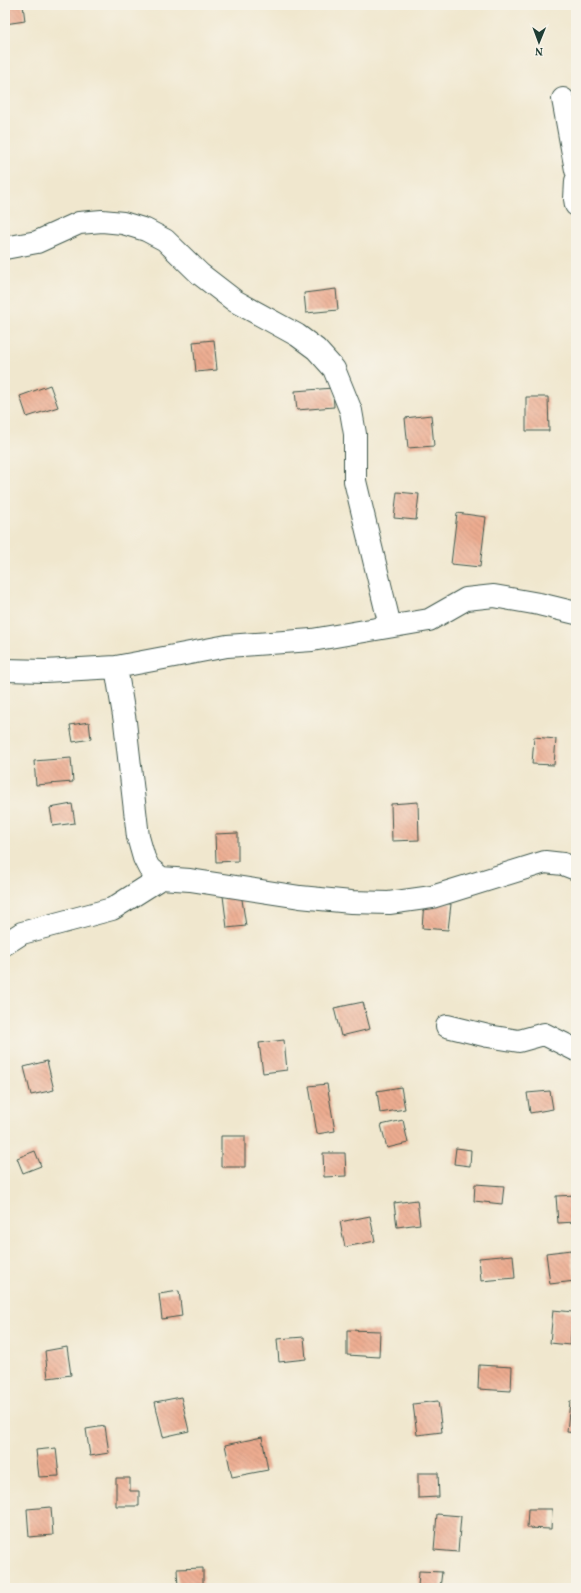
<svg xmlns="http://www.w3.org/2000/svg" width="581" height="1593" font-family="Vollkorn,serif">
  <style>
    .building { fill: url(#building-back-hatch) }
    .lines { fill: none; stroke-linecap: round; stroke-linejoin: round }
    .minor-casing { stroke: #3e564b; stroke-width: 24 }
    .minor { stroke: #fff; stroke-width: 22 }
  </style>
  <defs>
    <pattern id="building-back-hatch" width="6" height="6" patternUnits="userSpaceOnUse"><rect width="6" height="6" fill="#edac90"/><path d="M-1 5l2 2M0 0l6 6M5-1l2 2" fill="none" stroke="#bf8d76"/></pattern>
  </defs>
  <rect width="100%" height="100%" fill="#f7f3e8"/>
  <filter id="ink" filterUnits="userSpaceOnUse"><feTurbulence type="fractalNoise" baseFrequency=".025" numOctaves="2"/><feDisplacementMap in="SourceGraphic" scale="8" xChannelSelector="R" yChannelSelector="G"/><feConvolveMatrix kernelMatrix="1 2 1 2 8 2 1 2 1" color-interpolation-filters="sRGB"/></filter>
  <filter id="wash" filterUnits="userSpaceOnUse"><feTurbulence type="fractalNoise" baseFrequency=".012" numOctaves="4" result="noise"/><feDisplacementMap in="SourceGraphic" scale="16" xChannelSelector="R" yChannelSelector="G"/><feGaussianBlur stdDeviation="0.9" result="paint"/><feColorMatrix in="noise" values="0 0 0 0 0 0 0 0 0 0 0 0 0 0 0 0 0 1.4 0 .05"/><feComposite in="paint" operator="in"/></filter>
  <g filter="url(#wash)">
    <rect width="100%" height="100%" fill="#f0e7ce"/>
    <g id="blocks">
      <path class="building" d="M 5,5 L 23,5 L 25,21 L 5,24 Z
        M 336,289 L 338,310 L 306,313 L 304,293 Z
        M 214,340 L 217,370 L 196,372 L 193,342 Z
        M 50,385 L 58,407 L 27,417 L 20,396 Z
        M 333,388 L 334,407 L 297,410 L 295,391 Z
        M 526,397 L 548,397 L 549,431 L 526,431 Z
        M 431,415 L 434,446 L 408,448 L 405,418 Z
        M 397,492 L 419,494 L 416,520 L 394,518 Z
        M 457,513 L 486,517 L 480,567 L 451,564 Z
        M 89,722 L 91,739 L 73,742 L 70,725 Z
        M 534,737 L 556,739 L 554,765 L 532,764 Z
        M 71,758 L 73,782 L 36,785 L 34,761 Z
        M 418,802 L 419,840 L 392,841 L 391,804 Z
        M 72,804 L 75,823 L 53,826 L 50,808 Z
        M 238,833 L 238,861 L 216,862 L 215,834 Z
        M 241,893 L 246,926 L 227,928 L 223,896 Z
        M 424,902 L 451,904 L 448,930 L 422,928 Z
        M 363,1002 L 370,1029 L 341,1036 L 334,1008 Z
        M 284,1040 L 287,1070 L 263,1073 L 259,1043 Z
        M 47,1061 L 54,1090 L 31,1095 L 24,1067 Z
        M 327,1084 L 335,1131 L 317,1134 L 309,1086 Z
        M 401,1087 L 405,1109 L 380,1113 L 377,1091 Z
        M 550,1091 L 553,1109 L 530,1113 L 527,1093 Z
        M 403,1120 L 408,1143 L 387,1148 L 381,1125 Z
        M 221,1136 L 245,1136 L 245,1167 L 221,1167 Z
        M 456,1148 L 471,1150 L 470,1166 L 454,1164 Z
        M 35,1151 L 41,1166 L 23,1173 L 17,1158 Z
        M 323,1153 L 345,1153 L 346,1176 L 324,1177 Z
        M 475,1184 L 504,1186 L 502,1204 L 474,1201 Z
        M 576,1195 L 576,1222 L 558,1223 L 556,1196 Z
        M 417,1200 L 420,1224 L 397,1227 L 394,1203 Z
        M 370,1216 L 375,1241 L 345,1247 L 340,1222 Z
        M 571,1250 L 575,1281 L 550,1284 L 546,1253 Z
        M 513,1255 L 515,1278 L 481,1281 L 479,1258 Z
        M 179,1291 L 182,1316 L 162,1319 L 159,1294 Z
        M 553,1310 L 573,1312 L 570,1345 L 550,1343 Z
        M 347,1330 L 380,1331 L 379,1357 L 347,1355 Z
        M 304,1337 L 306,1359 L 279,1362 L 277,1339 Z
        M 67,1347 L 71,1375 L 48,1378 L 45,1351 Z
        M 479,1365 L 512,1367 L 511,1391 L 478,1389 Z
        M 181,1397 L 189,1431 L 163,1437 L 155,1402 Z
        M 438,1401 L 442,1432 L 417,1435 L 413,1404 Z
        M 570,1401 L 576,1402 L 576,1433 L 567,1432 Z
        M 105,1426 L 109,1453 L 90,1456 L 86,1429 Z
        M 262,1437 L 268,1470 L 232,1477 L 225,1445 Z
        M 56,1448 L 59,1476 L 39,1477 L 36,1450 Z
        M 418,1473 L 438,1473 L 439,1497 L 418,1498 Z
        M 116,1478 L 130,1478 L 130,1491 L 139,1491 L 139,1506 L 116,1506 Z
        M 51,1507 L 53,1535 L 29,1537 L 27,1509 Z
        M 528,1509 L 552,1509 L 551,1529 L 527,1528 Z
        M 437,1514 L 461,1516 L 458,1552 L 434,1550 Z
        M 203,1568 L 203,1588 L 178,1588 L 177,1569 Z
        M 419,1571 L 442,1572 L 440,1588 L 418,1588 Z"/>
    </g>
  </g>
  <g filter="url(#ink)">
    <use href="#blocks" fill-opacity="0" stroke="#3e564b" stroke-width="1"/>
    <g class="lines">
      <defs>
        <path id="minor" d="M 563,99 L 576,170
          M 576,181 L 575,199 L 576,205
          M 5,248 L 37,242 L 79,223 L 102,221 L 123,223 L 146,230 L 165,240 L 200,274 L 235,301 L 297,335 L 316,349 L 334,369 L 351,411 L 355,434 L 355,481 L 390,626
          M 116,667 L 125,722 L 138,837 L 144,858 L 149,868 L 161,878 L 190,880 L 300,897 L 351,902 L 389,903 L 432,897 L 545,862 L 563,864 L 576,869
          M 5,670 L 45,671 L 116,667 L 227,646 L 312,640 L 429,620 L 466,599 L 494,596 L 539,604 L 576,613
          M 5,944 L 22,933 L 112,909 L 161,878
          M 447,1026 L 488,1036 L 519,1041 L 544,1034 L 576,1050"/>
      </defs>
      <use href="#minor" class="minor-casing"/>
      <use href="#minor" class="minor"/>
    </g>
  </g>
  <rect width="581" height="1593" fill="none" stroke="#f7f3e8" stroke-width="20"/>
  <g transform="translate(539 42) rotate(181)" stroke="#f7f3e8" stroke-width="3" paint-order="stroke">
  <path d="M0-3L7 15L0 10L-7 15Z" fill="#1f3d34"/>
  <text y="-6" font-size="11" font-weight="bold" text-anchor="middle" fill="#1f3d34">N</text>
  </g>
</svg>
